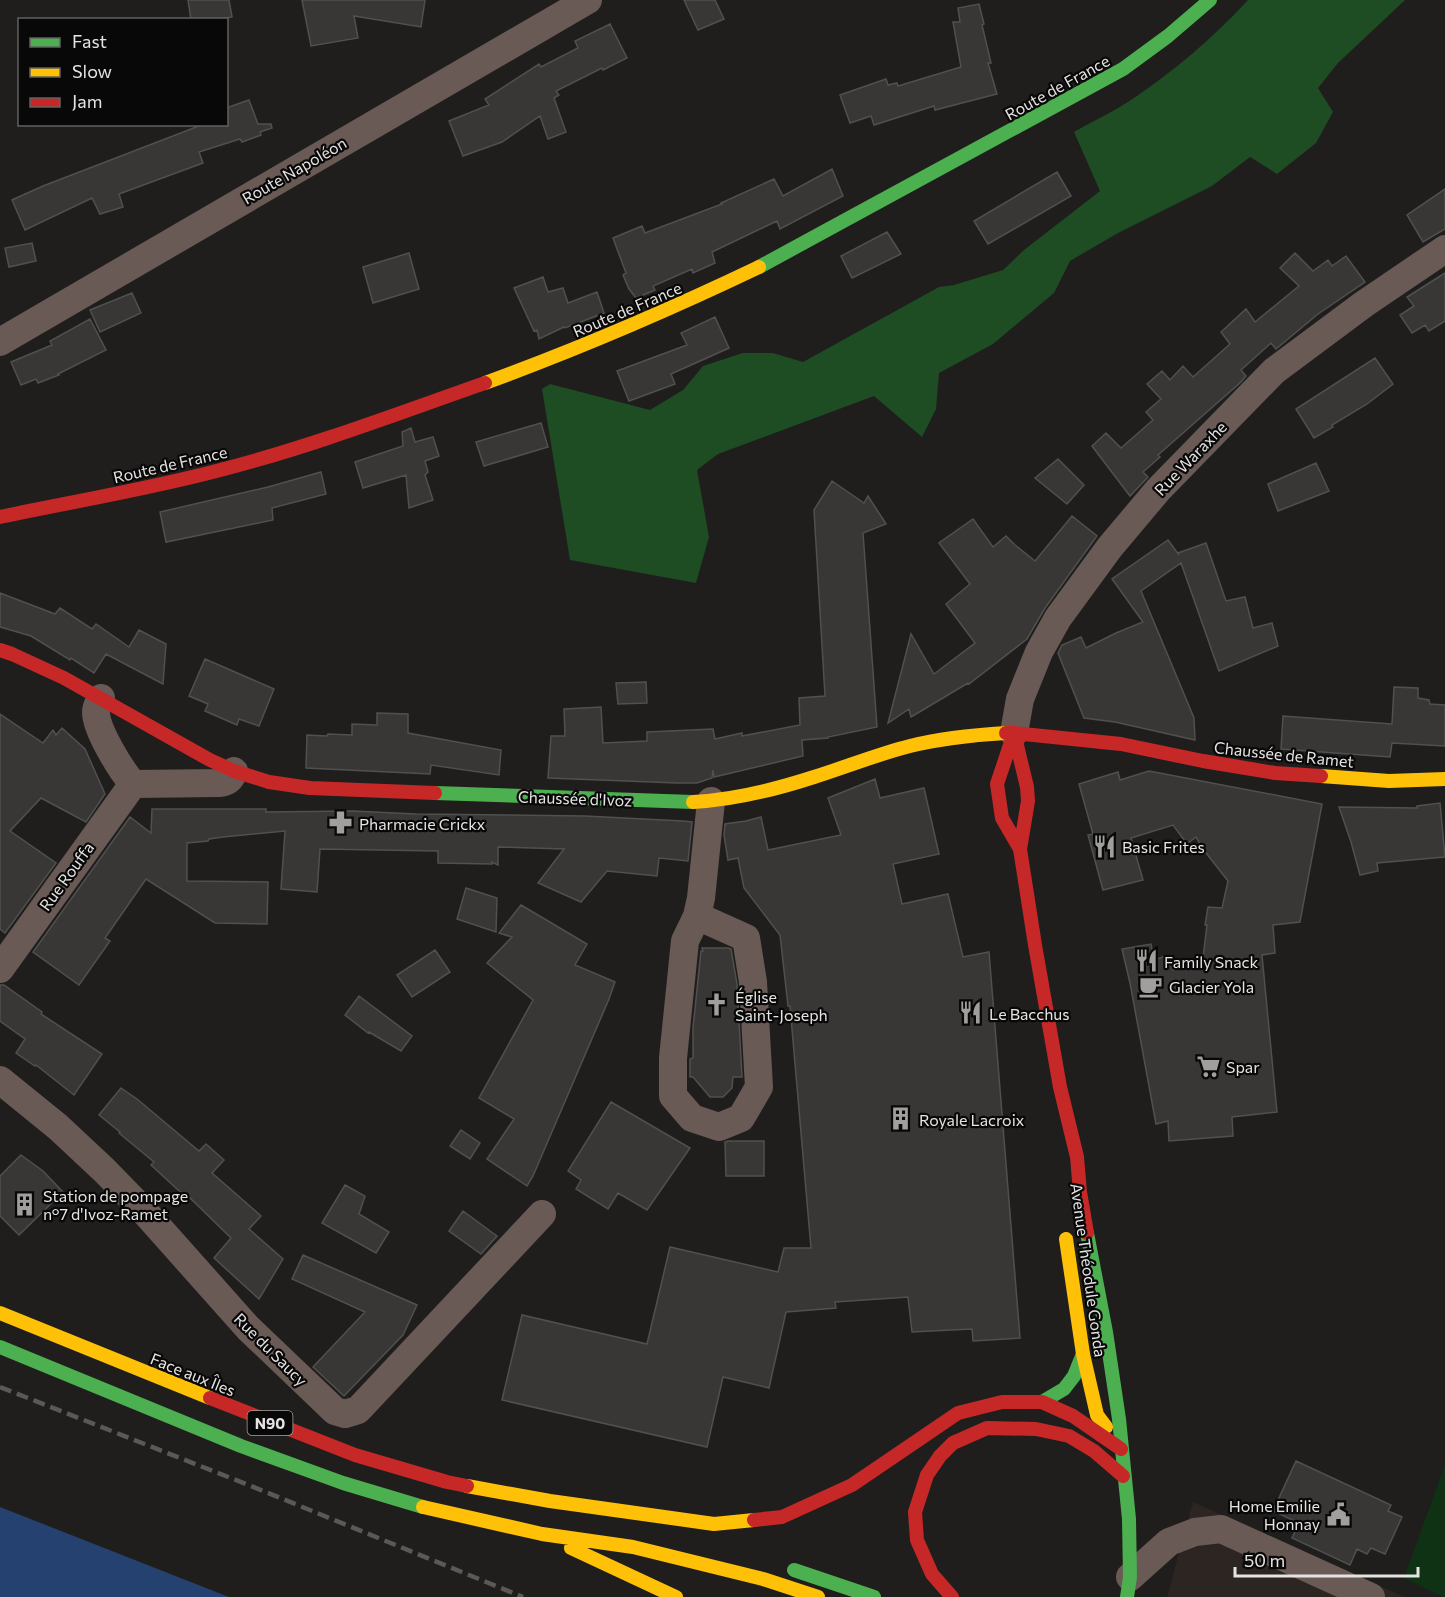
<svg xmlns="http://www.w3.org/2000/svg" width="1445" height="1597" font-family="Commissioner,sans-serif">
  <style>
    .built { fill: #2d2521 }
    .green { fill: #0e3213 }
    .forest { fill: #1e4c23 }
    .water { fill: #25416f }
    .building { fill: #383736; stroke: #50504f; stroke-width: 1.5 }
    .lines { fill: none; stroke-linecap: round; stroke-linejoin: round }
    .street { stroke: #695a56; stroke-width: 28 }
    .fast { stroke: #4caf50; stroke-width: 14 }
    .slow { stroke: #ffc107; stroke-width: 14 }
    .jam { stroke: #c62828; stroke-width: 14 }
    .rail { stroke: #5d5855; stroke-width: 4.5; stroke-dasharray: 12 6; stroke-linecap: butt }
    .labels { text-anchor: middle; dominant-baseline: central; stroke-width: 4.5; stroke-linejoin: round; paint-order: stroke }
    .shield { fill: #090808; stroke: #a4a2a1; stroke-width: 1.5 }
    .shield-label { font-size: 15px; font-weight: bold; fill: #e6e4e3 }
    .street-label { font-size: 16px; fill: #e6e4e3; stroke: #090808 }
    .poi-label { font-size: 16px; fill: #e6e4e3; stroke: #090808; text-anchor: start }
  </style>
  <rect width="100%" height="100%" fill="#1f1e1d"/>
  <path class="built" d="M 1193,1502 L 1404,1597 L 1167,1597 Z"/>
  <path class="green" d="M 1445,1465 L 1445,1597 L 1443,1597 L 1404,1578 Z"/>
  <path class="forest" d="M 1248,0 L 1405,0 L 1338,63 L 1318,88 L 1333,112 L 1316,143 L 1277,174 L 1250,157 L 1212,186 L 1118,233 L 1070,261 L 1054,293 L 993,344 L 939,373 L 936,409 L 922,437 L 874,396 L 718,454 L 697,470 L 709,537 L 696,583 L 570,560 L 542,389 L 550,384 L 650,410 L 683,390 L 703,366 L 743,353 L 773,353 L 803,362 L 939,287 L 954,285 L 1003,270 L 1024,250 L 1100,191 L 1074,132 C 1093,121 1113,112 1131,100 C 1174,71 1213,38 1248,0 Z"/>
  <path class="water" d="M 0,1507 L 229,1597 L 0,1597 Z"/>
  <path class="building" d="M 188,0 L 229,0 L 232,17 L 215,20 L 191,20 Z
    M 302,0 L 425,0 L 421,27 L 354,16 L 358,38 L 311,46 Z
    M 684,0 L 715,0 L 724,19 L 698,30 Z
    M 979,4 L 984,24 L 982,25 L 991,63 L 988,63 L 997,94 L 935,110 L 934,106 L 874,125 L 871,116 L 850,123 L 840,95 L 886,79 L 888,85 L 897,83 L 898,86 L 961,67 L 953,22 L 960,22 L 958,8 Z
    M 610,24 L 627,58 L 603,70 L 602,68 L 556,91 L 559,95 L 554,98 L 566,132 L 548,139 L 540,116 L 502,142 L 463,156 L 449,121 L 489,105 L 485,99 L 539,64 L 541,67 L 578,48 L 575,41 Z
    M 249,100 L 258,124 L 271,124 L 272,128 L 260,132 L 261,135 L 242,142 L 240,139 L 199,152 L 203,163 L 119,194 L 123,207 L 100,214 L 92,198 L 25,230 L 12,200 L 43,186 L 204,124 L 226,124 L 226,108 Z
    M 832,169 L 843,196 L 780,229 L 777,221 L 712,252 L 715,263 L 693,273 L 692,269 L 653,286 L 655,290 L 636,298 L 629,289 L 623,275 L 626,273 L 613,238 L 642,226 L 645,233 L 722,204 L 721,203 L 774,179 L 783,196 Z
    M 1057,172 L 1071,196 L 988,244 L 974,221 Z
    M 1445,189 L 1445,229 L 1423,242 L 1407,215 Z
    M 887,232 L 901,254 L 852,278 L 841,256 Z
    M 32,243 L 36,261 L 9,267 L 5,248 Z
    M 409,253 L 419,289 L 373,303 L 363,267 Z
    M 1295,253 L 1313,271 L 1328,260 L 1332,266 L 1346,256 L 1365,282 L 1318,314 L 1276,349 L 1271,343 L 1241,370 L 1246,376 L 1241,382 L 1158,455 L 1160,457 L 1143,472 L 1148,477 L 1130,496 L 1092,446 L 1106,433 L 1121,448 L 1153,420 L 1146,412 L 1161,399 L 1147,384 L 1162,371 L 1170,380 L 1183,366 L 1193,377 L 1230,344 L 1221,332 L 1246,309 L 1255,322 L 1299,286 L 1280,268 Z
    M 1445,273 L 1445,321 L 1429,331 L 1425,325 L 1412,333 L 1400,315 L 1414,306 L 1407,297 Z
    M 543,277 L 548,292 L 563,288 L 568,303 L 597,292 L 604,313 L 565,328 L 564,327 L 539,339 L 537,330 L 534,331 L 514,288 Z
    M 132,293 L 141,313 L 100,332 L 90,310 Z
    M 715,317 L 729,348 L 671,374 L 675,384 L 629,401 L 617,371 L 687,345 L 681,333 Z
    M 90,319 L 106,350 L 58,374 L 59,375 L 38,383 L 36,379 L 21,385 L 11,362 L 52,345 L 50,341 Z
    M 1375,358 L 1393,384 L 1367,404 L 1332,425 L 1333,427 L 1314,438 L 1296,409 Z
    M 541,423 L 548,447 L 484,466 L 476,442 Z
    M 411,428 L 415,442 L 433,437 L 439,456 L 425,461 L 428,472 L 425,475 L 433,500 L 409,508 L 406,475 L 363,488 L 355,462 L 403,446 L 402,432 Z
    M 1058,459 L 1084,485 L 1067,504 L 1035,478 Z
    M 1316,463 L 1329,491 L 1278,511 L 1268,484 Z
    M 321,472 L 326,494 L 272,508 L 273,520 L 166,542 L 160,512 L 268,487 Z
    M 832,481 L 864,503 L 868,496 L 886,524 L 863,533 L 877,727 L 828,737 L 828,738 L 802,740 L 803,756 L 714,777 L 713,770 L 712,778 L 697,783 L 677,783 L 548,778 L 551,736 L 565,736 L 564,709 L 601,707 L 603,743 L 647,741 L 647,732 L 713,729 L 715,739 L 742,733 L 742,736 L 800,725 L 799,698 L 825,696 L 814,510 Z
    M 1072,516 L 1097,536 L 1045,608 L 1027,639 L 969,684 L 968,683 L 911,717 L 909,709 L 888,723 L 911,634 L 934,674 L 975,643 L 946,604 L 970,584 L 939,543 L 973,519 L 993,547 L 1006,536 L 1015,545 L 1035,561 Z
    M 1168,540 L 1179,555 L 1178,553 L 1206,543 L 1226,601 L 1245,597 L 1253,628 L 1272,623 L 1278,646 L 1219,671 L 1181,563 L 1141,591 L 1194,718 L 1195,740 L 1115,722 L 1084,718 L 1058,653 L 1062,645 L 1081,637 L 1086,648 L 1116,633 L 1143,622 L 1112,579 Z
    M 0,593 L 55,614 L 60,608 L 92,629 L 96,624 L 129,647 L 139,630 L 166,644 L 163,684 L 106,654 L 94,673 L 71,658 L 70,660 L 31,636 L 0,627 Z
    M 205,659 L 274,689 L 259,726 L 239,719 L 237,725 L 205,711 L 208,704 L 189,696 Z
    M 646,682 L 647,703 L 618,704 L 616,683 Z
    M 1394,687 L 1418,688 L 1418,698 L 1429,700 L 1430,704 L 1445,705 L 1445,746 L 1392,743 L 1390,757 L 1281,749 L 1283,716 L 1392,724 Z
    M 377,713 L 408,714 L 408,733 L 501,750 L 499,775 L 431,765 L 430,774 L 306,768 L 307,735 L 327,736 L 328,734 L 352,735 L 352,724 L 377,725 Z
    M 0,714 L 43,743 L 53,730 L 56,735 L 62,728 L 85,749 L 105,794 L 86,822 L 41,798 L 10,831 L 56,863 L 5,933 L 0,929 Z
    M 1149,771 L 1322,804 L 1300,922 L 1273,925 L 1275,953 L 1262,955 L 1277,1112 L 1232,1117 L 1233,1136 L 1169,1141 L 1168,1121 L 1156,1124 L 1130,983 L 1122,949 L 1151,944 L 1154,960 L 1166,956 L 1173,970 L 1202,965 L 1207,925 L 1205,925 L 1208,907 L 1222,908 L 1228,881 L 1203,849 L 1196,837 L 1187,844 L 1173,825 L 1131,838 L 1143,880 L 1103,890 L 1088,835 L 1093,834 L 1079,784 L 1118,772 L 1120,780 Z
    M 875,779 L 880,798 L 924,788 L 939,854 L 893,864 L 902,904 L 948,894 L 963,957 L 989,952 L 1020,1338 L 973,1341 L 972,1329 L 912,1332 L 908,1297 L 835,1302 L 836,1308 L 786,1312 L 769,1388 L 723,1377 L 707,1447 L 502,1400 L 522,1315 L 647,1344 L 670,1247 L 778,1272 L 784,1248 L 811,1248 L 790,1006 L 788,1006 L 780,935 L 744,888 L 738,858 L 728,860 L 724,835 L 725,824 L 746,821 L 761,817 L 768,850 L 841,835 L 828,798 Z
    M 1440,803 L 1445,857 L 1377,863 L 1378,871 L 1360,875 L 1351,842 L 1339,807 L 1417,808 L 1417,806 Z
    M 152,809 L 266,809 L 266,812 L 353,811 L 416,814 L 585,816 L 683,821 L 692,822 L 688,861 L 659,858 L 657,876 L 607,871 L 581,902 L 538,883 L 564,849 L 498,847 L 498,865 L 492,862 L 492,864 L 438,863 L 438,851 L 320,849 L 317,892 L 281,889 L 285,831 L 223,837 L 209,839 L 208,841 L 187,843 L 187,881 L 268,882 L 267,924 L 215,923 L 146,879 L 105,938 L 110,941 L 79,985 L 33,952 L 130,817 L 151,833 Z
    M 466,888 L 497,898 L 496,932 L 457,919 Z
    M 521,905 L 587,944 L 575,965 L 615,982 L 609,999 L 533,1176 L 527,1186 L 487,1159 L 514,1119 L 479,1098 L 533,1000 L 487,963 L 512,937 L 499,933 Z
    M 702,948 L 728,948 L 731,949 L 737,984 L 742,1077 L 733,1077 L 732,1088 L 723,1097 L 710,1097 L 693,1077 L 690,1077 L 690,1059 L 693,1058 L 693,1028 L 701,951 L 703,951 Z
    M 435,950 L 450,972 L 412,997 L 397,975 Z
    M 0,985 L 4,985 L 42,1012 L 41,1014 L 102,1054 L 74,1095 L 36,1065 L 35,1066 L 16,1053 L 25,1039 L 0,1021 Z
    M 359,996 L 412,1036 L 401,1051 L 369,1032 L 368,1033 L 345,1015 Z
    M 121,1088 L 137,1099 L 199,1151 L 206,1144 L 224,1160 L 212,1173 L 261,1216 L 249,1229 L 283,1259 L 259,1299 L 214,1258 L 231,1238 L 190,1198 L 188,1199 L 151,1165 L 154,1162 L 119,1133 L 120,1132 L 99,1115 Z
    M 611,1102 L 690,1148 L 647,1210 L 618,1193 L 608,1209 L 576,1189 L 581,1180 L 568,1171 Z
    M 461,1130 L 480,1143 L 470,1159 L 450,1146 Z
    M 728,1141 L 764,1141 L 764,1176 L 726,1176 L 725,1142 Z
    M 21,1155 L 43,1171 L 63,1192 L 19,1235 L 0,1216 L 0,1176 Z
    M 345,1185 L 365,1196 L 359,1214 L 389,1232 L 376,1253 L 322,1223 Z
    M 463,1211 L 497,1236 L 481,1254 L 449,1231 Z
    M 303,1255 L 417,1305 L 403,1335 L 344,1396 L 313,1367 L 365,1312 L 292,1279 Z
    M 1296,1461 L 1391,1505 L 1388,1511 L 1402,1517 L 1385,1554 L 1371,1548 L 1367,1554 L 1357,1549 L 1350,1565 L 1292,1538 L 1299,1523 L 1273,1511 Z"/>
  <g class="lines">
    <path class="street" d="M 0,342 C 196,227 392,114 588,0
      M 101,698 C 99,703 96,706 96,712 C 96,730 121,770 133,784 L 219,783 C 228,782 231,779 234,771
      M 1014,733 L 1020,699 L 1039,652 L 1058,618 L 1110,547 L 1158,490 L 1274,371 L 1364,304 L 1445,249
      M 697,916 L 746,938 L 753,982 L 759,1087 L 741,1118 L 719,1127 L 692,1118 L 673,1096 L 673,1058 L 685,941 L 697,916 L 701,898 L 711,801
      M 0,969 L 133,784
      M 0,1080 L 58,1127 L 104,1170 L 143,1210 L 248,1328 L 335,1411 L 345,1414 L 358,1410 L 542,1214
      M 1130,1577 L 1169,1542 L 1195,1532 L 1221,1529 L 1371,1597"/>
    <path class="fast" d="M 759,267 L 1123,69 L 1168,36 L 1210,0
      M 435,793 L 693,802
      M 1087,1233 L 1106,1332 L 1119,1419 L 1129,1519 L 1130,1577 L 1127,1597
      M 0,1347 L 241,1446 L 343,1483 L 423,1507
      M 1042,1402 L 1064,1389 L 1074,1376 L 1083,1354
      M 794,1570 L 874,1597"/>
    <path class="slow" d="M 485,383 C 578,349 669,310 759,267
      M 1321,776 L 1389,781 L 1445,779
      M 693,802 C 733,800 777,789 814,777 C 846,767 878,754 910,746 C 942,738 973,735 1006,733
      M 1066,1239 L 1083,1354 L 1097,1415 L 1106,1427
      M 0,1313 L 210,1398
      M 467,1486 L 550,1501 L 714,1524 L 754,1520
      M 423,1507 L 542,1534 L 633,1547 L 763,1579 L 818,1597
      M 571,1548 L 676,1597"/>
    <path class="jam" d="M 0,517 C 75,501 150,489 224,469 C 313,446 399,413 485,383
      M 0,650 L 12,654 L 64,678 L 210,760 L 234,771 L 269,782 L 310,788 L 435,793
      M 1006,733 L 1014,733 L 1121,744 L 1203,761 L 1275,773 L 1321,776
      M 1014,733 L 1027,787 L 1028,801 L 1020,849 L 1035,945 L 1060,1087 L 1077,1157 L 1080,1192 L 1087,1233
      M 1014,733 L 997,784 L 1002,818 L 1020,849
      M 210,1398 L 355,1455 L 447,1482 L 467,1486
      M 754,1520 L 782,1517 L 852,1485 L 958,1413 L 1002,1402 L 1042,1402 L 1073,1416 L 1121,1449
      M 952,1597 L 932,1574 L 917,1540 L 915,1512 L 927,1475 L 940,1456 L 953,1443 L 987,1428 L 1036,1429 L 1069,1436 L 1094,1451 L 1123,1476"/>
    <path class="rail" d="M 0,1387 L 251,1486 L 523,1597"/>
  </g>
  <defs>
    <symbol id="pharmacy-bare" viewBox="-9 -9 18 18"><path d="M-2-6h4v4h4v4h-4v4h-4v-4h-4v-4h4Z" fill="#a09f9e" stroke="#090808" stroke-width="2.5" paint-order="stroke"/></symbol>
    <symbol id="restaurant-bare" viewBox="-9 -9 18 18"><path d="M-5-6h1v4h1v-4h1v4h1v-4h1v5L-1.5 .5V6h-2V.5L-5-1ZM5-6V6H3V1.5H1.5Q1.5-4 5-6Z" fill="#a09f9e" stroke="#090808" stroke-width="2.5" paint-order="stroke"/></symbol>
    <symbol id="cafe-bare" viewBox="-9 -9 18 18"><path d="M-5.5-4.5H6V0H3Q3 3.5 0 3.5H-2.5Q-5.5 3.5-5.5 0ZM3-3.2v2h1.7v-2ZM-6 4.5H4V6H-6Z" fill="#a09f9e" stroke="#090808" stroke-width="2.5" paint-order="stroke"/></symbol>
    <symbol id="church-bare" viewBox="-9 -9 18 18"><path d="M-1.2-6h2.4v3.5h3.3v2.4h-3.3V6h-2.4V-.1h-3.3v-2.4h3.3Z" fill="#a09f9e" stroke="#090808" stroke-width="2.5" paint-order="stroke"/></symbol>
    <symbol id="supermarket-bare" viewBox="-9 -9 18 18"><path d="M-6-5.5h2.5l.6 2H6L4.5 2H-2.5L-4.4-4H-6ZM-1.5 3.2a1.3 1.3 0 1 0 .1 0ZM3 3.2a1.3 1.3 0 1 0 .1 0Z" fill="#a09f9e" stroke="#090808" stroke-width="2.5" paint-order="stroke"/></symbol>
    <symbol id="building-bare" viewBox="-9 -9 18 18"><path d="M-4-6H4V6H1V3H-1V6H-4ZM-2.5-4.3h1.7v1.8h-1.7ZM.8-4.3h1.7v1.8H.8ZM-2.5-1h1.7V.8h-1.7ZM.8-1h1.7V.8H.8Z" fill="#a09f9e" stroke="#090808" stroke-width="2.5" paint-order="stroke"/></symbol>
    <symbol id="civic-bare" viewBox="-9 -9 18 18"><path d="M-.6-6.5H3V-4.5H.6V-3L4-1V1h2V6H-6V1h2V-1L-.6-3ZM-1.2 2.5V6h2.4V2.5Z" fill="#a09f9e" stroke="#090808" stroke-width="2.5" paint-order="stroke"/></symbol>
  </defs>
  <g fill-rule="evenodd">
    <use href="#pharmacy-bare" x="324" y="806" width="33" height="33"/>
    <use href="#restaurant-bare" x="1088" y="830" width="33" height="33"/>
    <use href="#restaurant-bare" x="1130" y="944" width="33" height="33"/>
    <use href="#cafe-bare" x="1134" y="970" width="33" height="33"/>
    <use href="#church-bare" x="700" y="988" width="33" height="33"/>
    <use href="#restaurant-bare" x="954" y="996" width="33" height="33"/>
    <use href="#supermarket-bare" x="1192" y="1050" width="33" height="33"/>
    <use href="#building-bare" x="884" y="1102" width="33" height="33"/>
    <use href="#building-bare" x="8" y="1188" width="33" height="33"/>
    <use href="#civic-bare" x="1322" y="1498" width="33" height="33"/>
  </g>
  <g class="labels">
    <rect class="shield" x="247.5" y="1411" width="45" height="24" rx="4.5"/>
    <g class="shield-label">
      <text x="270" y="1423">N90</text>
    </g>
    <g class="street-label">
      <text transform="translate(1057 87) rotate(-29)">Route de France</text>
      <text transform="translate(294 170) rotate(-30)">Route Napoléon</text>
      <text transform="translate(627 309) rotate(-23)">Route de France</text>
      <text transform="translate(1190 458) rotate(-46)">Rue Waraxhe</text>
      <text transform="translate(170 464) rotate(-13)">Route de France</text>
      <text transform="translate(1284 754) rotate(6)">Chaussée de Ramet</text>
      <text transform="translate(575 798) rotate(2)">Chaussée d'Ivoz</text>
      <text transform="translate(66 876) rotate(-54)">Rue Rouffa</text>
      <text transform="translate(1089 1270) rotate(82)">Avenue Théodule Gonda</text>
      <text transform="translate(271 1349) rotate(45)">Rue du Saucy</text>
      <text transform="translate(193 1374) rotate(22)">Face aux Îles</text>
    </g>
    <g class="poi-label">
      <text x="359" y="823">Pharmacie Crickx</text>
      <text x="1122" y="846">Basic Frites</text>
      <text x="1164" y="961">Family Snack</text>
      <text x="1169" y="986">Glacier Yola</text>
      <text x="735" y="996">Église<tspan x="735" dy="18">Saint-Joseph</tspan></text>
      <text x="989" y="1013">Le Bacchus</text>
      <text x="1226" y="1066">Spar</text>
      <text x="919" y="1119">Royale Lacroix</text>
      <text x="43" y="1195">Station de pompage<tspan x="43" dy="18">n°7 d'Ivoz-Ramet</tspan></text>
      <text x="1320" y="1505" text-anchor="end">Home Emilie<tspan x="1320" dy="18">Honnay</tspan></text>
    </g>
  </g>
  <rect x="18" y="18" width="210" height="108" fill="#090808" stroke="#616060" stroke-width="1.5"/>
  <rect x="30" y="38" width="30" height="9" fill="#4caf50" stroke="#616060" stroke-width="1.5"/>
  <text x="72" y="48" font-size="18" fill="#e6e4e3">Fast</text>
  <rect x="30" y="68" width="30" height="9" fill="#ffc107" stroke="#616060" stroke-width="1.5"/>
  <text x="72" y="78" font-size="18" fill="#e6e4e3">Slow</text>
  <rect x="30" y="98" width="30" height="9" fill="#c62828" stroke="#616060" stroke-width="1.5"/>
  <text x="72" y="108" font-size="18" fill="#e6e4e3">Jam</text>
  <path d="M1235 1567v9h183v-9" fill="none" stroke="#e6e4e3" stroke-width="3"/>
  <text x="1244" y="1567" font-size="18" fill="#e6e4e3" stroke="#090808" stroke-width="4.5" paint-order="stroke">50 m</text>
</svg>
